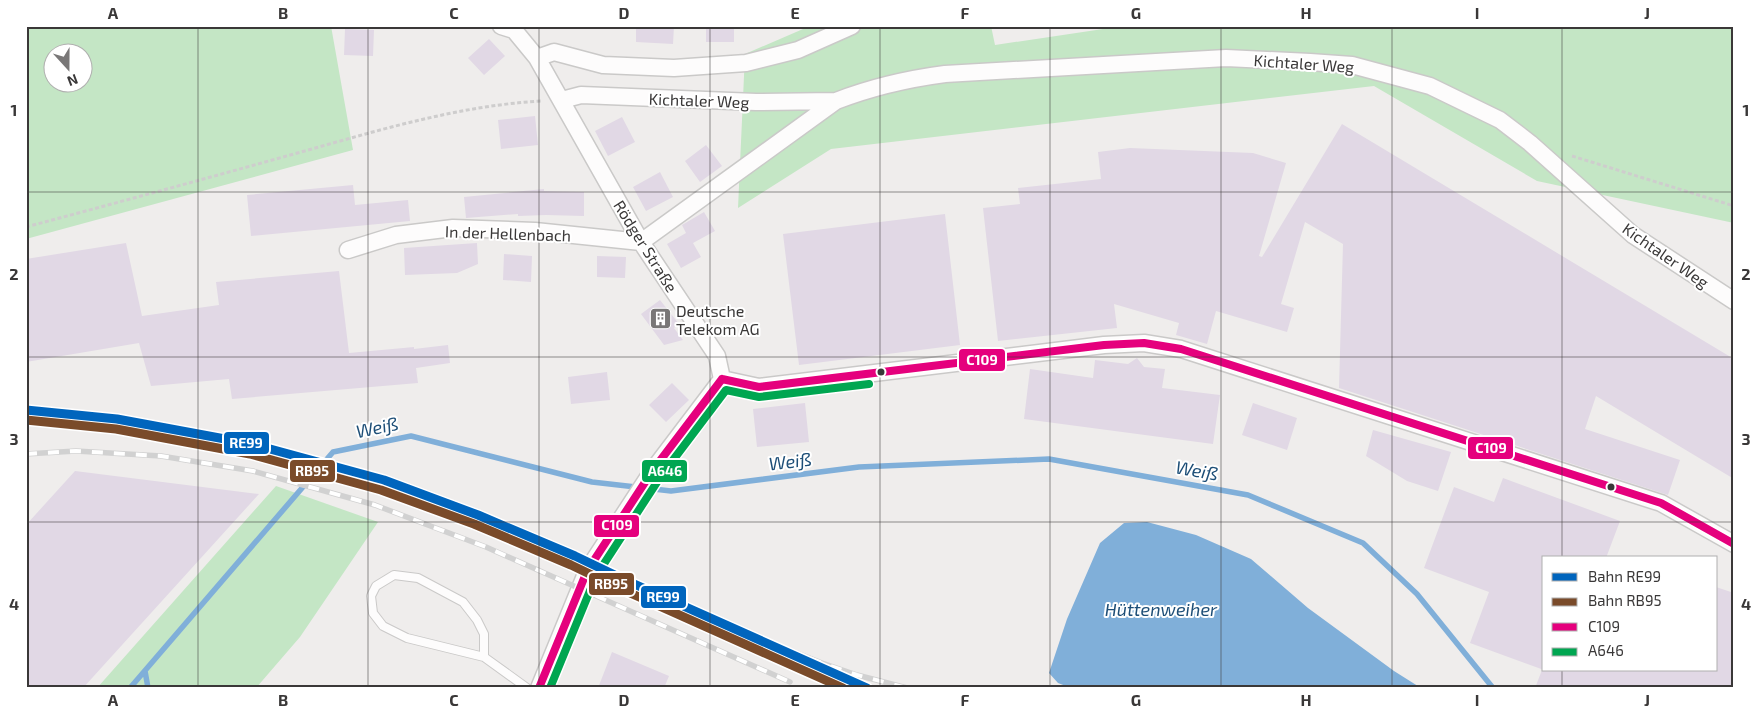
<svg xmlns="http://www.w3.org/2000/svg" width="1760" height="714" font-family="'Exo 2',sans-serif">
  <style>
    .green { fill: #c4e6c5; fill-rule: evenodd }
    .water { fill: #80afd9 }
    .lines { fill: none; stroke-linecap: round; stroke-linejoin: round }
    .stream { stroke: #80afd9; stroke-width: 5.5 }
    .building { fill: #e1d8e5 }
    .service-casing { stroke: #cac9c8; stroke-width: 10 }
    .minor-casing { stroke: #cac9c8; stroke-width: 19 }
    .path { stroke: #cecdcd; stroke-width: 3; stroke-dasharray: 4 2.5; stroke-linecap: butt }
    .service { stroke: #fdfcfc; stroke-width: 8 }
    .minor { stroke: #fdfcfc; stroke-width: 16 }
    .rail-casing { stroke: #d1d1d1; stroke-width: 5.5 }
    .rail { stroke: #fff; stroke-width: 4; stroke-dasharray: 11; stroke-linecap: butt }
    .bus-1-casing { stroke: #fff; stroke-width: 11 }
    .bus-2-casing { stroke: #fff; stroke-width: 11 }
    .bus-1 { stroke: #e5007d; stroke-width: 8 }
    .bus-2 { stroke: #00a651; stroke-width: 8 }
    .rail-1-casing { stroke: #fff; stroke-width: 12 }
    .rail-2-casing { stroke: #fff; stroke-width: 12 }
    .rail-1 { stroke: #0065bd; stroke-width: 9 }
    .rail-2 { stroke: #7a4b2a; stroke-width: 9 }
    .grid { fill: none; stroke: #3a3838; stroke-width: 1; stroke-opacity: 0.55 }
    .bus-dot { fill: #3a3838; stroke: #fff; stroke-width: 2 }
    .labels { text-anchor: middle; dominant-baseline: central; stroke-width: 4; stroke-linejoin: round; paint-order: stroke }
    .street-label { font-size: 16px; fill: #3a3838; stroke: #fff }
    .poi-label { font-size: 16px; fill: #3a3838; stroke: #fff; text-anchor: start }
    .water-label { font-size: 18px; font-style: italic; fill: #1d4e77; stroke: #fff }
    .line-badge { stroke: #fff; stroke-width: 2 }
    .badge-label { font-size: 14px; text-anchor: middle; font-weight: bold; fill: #fff }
    .neatline { fill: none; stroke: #3a3838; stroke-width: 2 }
    .grid-label { font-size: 16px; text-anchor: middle; font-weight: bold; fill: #3a3838 }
  </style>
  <rect width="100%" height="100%" fill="#efedec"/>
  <path class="green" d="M 26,26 L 331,26 L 353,150 L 26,239 ZM 52,52 L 82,52 L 82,82 L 52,82 Z
    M 810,26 L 991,26 L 995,45 L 1123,26 L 1734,26 L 1734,223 L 1537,181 L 1374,86 L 831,149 L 738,208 L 745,54 Z
    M 276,486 L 378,522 L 300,637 L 256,688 L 97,688 Z"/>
  <path class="water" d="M 1147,522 L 1196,535 L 1251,559 L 1308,608 L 1394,671 L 1421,688 L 1071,688 L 1058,683 L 1049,673 L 1067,619 L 1100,543 L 1124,523 Z"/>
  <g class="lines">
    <path class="stream" d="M 145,671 L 148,688
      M 130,688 L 333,452 L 411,436 L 592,482 L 671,491 L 859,467 L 1049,459 L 1248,495 L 1363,543 L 1417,594 L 1493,688"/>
  </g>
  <path class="building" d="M 636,26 L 674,26 L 673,44 L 636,42 Z
    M 706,26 L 734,26 L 734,42 L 706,42 Z
    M 345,29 L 374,30 L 373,56 L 344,55 Z
    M 489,39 L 505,56 L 484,75 L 468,58 Z
    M 535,116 L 538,145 L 501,149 L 498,120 Z
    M 622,117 L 635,142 L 608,156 L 595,131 Z
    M 1342,124 L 1734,359 L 1734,479 L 1596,396 L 1585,429 L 1680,460 L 1668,495 L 1339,388 L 1343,244 L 1305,222 L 1281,304 L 1294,308 L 1287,332 L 1216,311 L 1207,344 L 1176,335 L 1179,323 L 1114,304 L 1117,328 L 998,341 L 983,208 L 1020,204 L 1018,188 L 1101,179 L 1098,152 L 1130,148 L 1253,153 L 1286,163 L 1259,256 L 1262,257 Z
    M 706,145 L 722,166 L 700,182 L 685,161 Z
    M 660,172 L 673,197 L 646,211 L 633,187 Z
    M 353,185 L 355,205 L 408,200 L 410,221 L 251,236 L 247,195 Z
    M 544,189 L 544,191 L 584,192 L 584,216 L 546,215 L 518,216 L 518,214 L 466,218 L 464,197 Z
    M 704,212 L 715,231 L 693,243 L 701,257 L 681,268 L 667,244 L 686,233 L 682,225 Z
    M 945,214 L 960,345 L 799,365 L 783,234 Z
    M 126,243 L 142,316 L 219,305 L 216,282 L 339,271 L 349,353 L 414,347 L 414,349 L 448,345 L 450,363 L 416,368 L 418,383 L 232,399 L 229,379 L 151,386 L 139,343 L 26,362 L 26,259 Z
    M 477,243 L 478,264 L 457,273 L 405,275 L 404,248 Z
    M 504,254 L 532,256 L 531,282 L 503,280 Z
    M 597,256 L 626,257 L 625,278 L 597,277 Z
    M 660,300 L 679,324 L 674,328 L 683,340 L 664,345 L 641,314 Z
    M 1137,358 L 1144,367 L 1165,369 L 1162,388 L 1220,395 L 1213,444 L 1024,419 L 1030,369 L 1093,378 L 1095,360 L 1128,364 Z
    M 607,372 L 610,400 L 571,404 L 568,377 Z
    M 672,383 L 689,400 L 666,422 L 649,405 Z
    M 805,403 L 809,442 L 757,447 L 753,409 Z
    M 1253,403 L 1297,418 L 1287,450 L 1242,435 Z
    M 1373,430 L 1451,452 L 1438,491 L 1407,481 L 1366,456 Z
    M 75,471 L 259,494 L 83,688 L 26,688 L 26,525 Z
    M 1503,478 L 1620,521 L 1606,558 L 1544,558 L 1544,670 L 1470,643 L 1489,592 L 1424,568 L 1454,487 L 1494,502 Z
    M 1716,587 L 1734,593 L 1734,688 L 1535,688 L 1542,670 L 1716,670 Z
    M 612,652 L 669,676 L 664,688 L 598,688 Z"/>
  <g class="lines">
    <defs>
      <path id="service" d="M 484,657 L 484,634 L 477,620 L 463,602 L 418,578 L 394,575 L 376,586 L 371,596 L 373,613 L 383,626 L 407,638 L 484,657 L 527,688"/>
      <path id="minor" d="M 501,26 L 514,30 L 537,58 L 641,242 L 717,356 L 722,379 L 653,470 L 587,571 L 539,688
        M 537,58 L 554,52 L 603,65 L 674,68 L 746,63 L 798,50 L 852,26
        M 562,100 L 581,95 L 756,102 L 836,101
        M 641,242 L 836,101 C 872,87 907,79 945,74 L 1226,58 L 1310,62 L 1352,65 L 1430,86 L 1500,120 L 1530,143 L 1633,235 L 1734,301
        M 348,250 L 396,235 L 453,228 L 535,231 L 641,242
        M 722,379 L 759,387 L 1104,345 L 1144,343 L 1181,349 L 1661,503 L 1734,544"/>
    </defs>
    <use href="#service" class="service-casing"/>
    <use href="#minor" class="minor-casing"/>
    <path class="path" d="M 1572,156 L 1734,206
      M 26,227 C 112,204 197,181 283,157 C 367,134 453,106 541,101"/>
    <use href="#service" class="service"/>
    <use href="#minor" class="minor"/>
    <defs>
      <path id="rail" d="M 26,454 L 76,451 L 161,456 L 253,471 L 375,505 L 486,547 L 790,682
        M 749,634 L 822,663 L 857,675 L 907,688"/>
    </defs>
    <use href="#rail" class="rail-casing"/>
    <use href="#rail" class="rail"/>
    <defs>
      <path id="bus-1" d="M 722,379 L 759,387 L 1104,345 L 1144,343 L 1181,349 L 1661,503 L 1734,544
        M 539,688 L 587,571 L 653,470 L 722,379"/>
      <path id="bus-2" d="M 550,688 L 596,576 L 661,476 L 726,390 L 759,397 L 869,384"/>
    </defs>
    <use href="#bus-1" class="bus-1-casing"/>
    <use href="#bus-2" class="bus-2-casing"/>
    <use href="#bus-1" class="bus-1"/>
    <use href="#bus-2" class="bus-2"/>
    <defs>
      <path id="rail-1" d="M 26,410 L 117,419 L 252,444 L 384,480 L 478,515 L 575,556 L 623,579 L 867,688"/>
      <path id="rail-2" d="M 26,420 L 116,429 L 250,454 L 381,490 L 474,524 L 571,565 L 619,588 L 843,688"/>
    </defs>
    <use href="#rail-1" class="rail-1-casing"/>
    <use href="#rail-2" class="rail-2-casing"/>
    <use href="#rail-1" class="rail-1"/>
    <use href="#rail-2" class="rail-2"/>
  </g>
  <path class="grid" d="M 198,26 L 198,688M 368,26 L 368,688M 539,26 L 539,688M 710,26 L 710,688M 880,26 L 880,688M 1050,26 L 1050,688M 1221,26 L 1221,688M 1392,26 L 1392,688M 1562,26 L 1562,558M 26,192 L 1734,192M 26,357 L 1734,357M 26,522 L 1734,522M 1562,670 L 1562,688"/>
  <defs>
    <symbol id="building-square" viewBox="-11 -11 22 22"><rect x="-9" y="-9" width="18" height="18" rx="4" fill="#797777" stroke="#fff"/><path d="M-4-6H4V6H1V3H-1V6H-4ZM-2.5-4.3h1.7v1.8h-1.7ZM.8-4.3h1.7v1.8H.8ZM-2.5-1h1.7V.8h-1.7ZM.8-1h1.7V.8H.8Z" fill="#fff"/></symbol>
  </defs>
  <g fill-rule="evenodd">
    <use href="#building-square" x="648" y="306" width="25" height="25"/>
  </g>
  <g class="bus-dot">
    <circle cx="881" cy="372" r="4.5"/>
    <circle cx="1611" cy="487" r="4.5"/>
  </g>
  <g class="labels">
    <g class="street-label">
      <text transform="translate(1304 63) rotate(4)">Kichtaler Weg</text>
      <text transform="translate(699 100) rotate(2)">Kichtaler Weg</text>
      <text transform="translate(508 233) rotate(2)">In der Hellenbach</text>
      <text transform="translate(646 246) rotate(58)">Rödger Straße</text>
      <text transform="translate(1666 255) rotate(35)">Kichtaler Weg</text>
    </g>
    <g class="poi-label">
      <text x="676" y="310">Deutsche<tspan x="676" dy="18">Telekom AG</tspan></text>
    </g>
    <g class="water-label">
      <text transform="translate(377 427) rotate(-12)">Weiß</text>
      <text transform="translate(790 461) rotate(-7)">Weiß</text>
      <text transform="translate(1197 470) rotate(10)">Weiß</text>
      <text x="1161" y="609">Hüttenweiher</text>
    </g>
  </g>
  <g class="line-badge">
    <rect x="958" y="348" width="48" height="24" rx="5" fill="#e5007d"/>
    <rect x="223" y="431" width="47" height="24" rx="5" fill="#0065bd"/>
    <rect x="1467" y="436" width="47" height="24" rx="5" fill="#e5007d"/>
    <rect x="289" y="459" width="47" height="24" rx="5" fill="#7a4b2a"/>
    <rect x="641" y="459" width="47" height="24" rx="5" fill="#00a651"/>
    <rect x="593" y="514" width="47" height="24" rx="5" fill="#e5007d"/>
    <rect x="588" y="572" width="47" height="24" rx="5" fill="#7a4b2a"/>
    <rect x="640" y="585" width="47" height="24" rx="5" fill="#0065bd"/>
  </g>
  <g class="badge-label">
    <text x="982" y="365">C109</text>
    <text x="246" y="448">RE99</text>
    <text x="1491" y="453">C109</text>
    <text x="312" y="476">RB95</text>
    <text x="665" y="476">A646</text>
    <text x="617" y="530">C109</text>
    <text x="611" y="589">RB95</text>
    <text x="663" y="602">RE99</text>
  </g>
  <rect width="1760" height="714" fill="none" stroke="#ffffff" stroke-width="55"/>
  <rect x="1542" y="556" width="175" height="115" fill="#ffffff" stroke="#b0afaf"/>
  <rect x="1552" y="573" width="25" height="8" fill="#0065bd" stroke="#b0afaf"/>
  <text x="1588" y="582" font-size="15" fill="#3a3838">Bahn RE99</text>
  <rect x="1552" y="598" width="25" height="8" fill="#7a4b2a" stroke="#b0afaf"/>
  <text x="1588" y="606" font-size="15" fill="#3a3838">Bahn RB95</text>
  <rect x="1552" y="623" width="25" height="8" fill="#e5007d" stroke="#b0afaf"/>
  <text x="1588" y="632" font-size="15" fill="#3a3838">C109</text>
  <rect x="1552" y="648" width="25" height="8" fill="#00a651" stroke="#b0afaf"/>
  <text x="1588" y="656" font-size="15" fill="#3a3838">A646</text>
  <g transform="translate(68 68) rotate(159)"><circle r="24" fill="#ffffff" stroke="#b0afaf"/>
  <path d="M0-4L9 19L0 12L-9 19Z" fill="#797777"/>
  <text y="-8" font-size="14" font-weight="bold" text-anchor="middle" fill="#3a3838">N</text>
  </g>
  <rect x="28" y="28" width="1704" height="658" class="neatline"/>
  <g class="grid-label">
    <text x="113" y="19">A</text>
    <text x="283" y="19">B</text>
    <text x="454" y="19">C</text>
    <text x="624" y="19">D</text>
    <text x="795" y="19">E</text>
    <text x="965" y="19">F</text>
    <text x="1136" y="19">G</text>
    <text x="1306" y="19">H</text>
    <text x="1477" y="19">I</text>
    <text x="1647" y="19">J</text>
    <text x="14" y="116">1</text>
    <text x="1746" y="116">1</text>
    <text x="14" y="280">2</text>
    <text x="1746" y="280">2</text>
    <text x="14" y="445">3</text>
    <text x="1746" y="445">3</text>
    <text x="14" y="610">4</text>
    <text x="1746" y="610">4</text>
    <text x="113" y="706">A</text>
    <text x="283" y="706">B</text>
    <text x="454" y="706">C</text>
    <text x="624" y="706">D</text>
    <text x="795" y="706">E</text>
    <text x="965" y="706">F</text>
    <text x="1136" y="706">G</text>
    <text x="1306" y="706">H</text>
    <text x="1477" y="706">I</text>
    <text x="1647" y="706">J</text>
  </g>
</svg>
